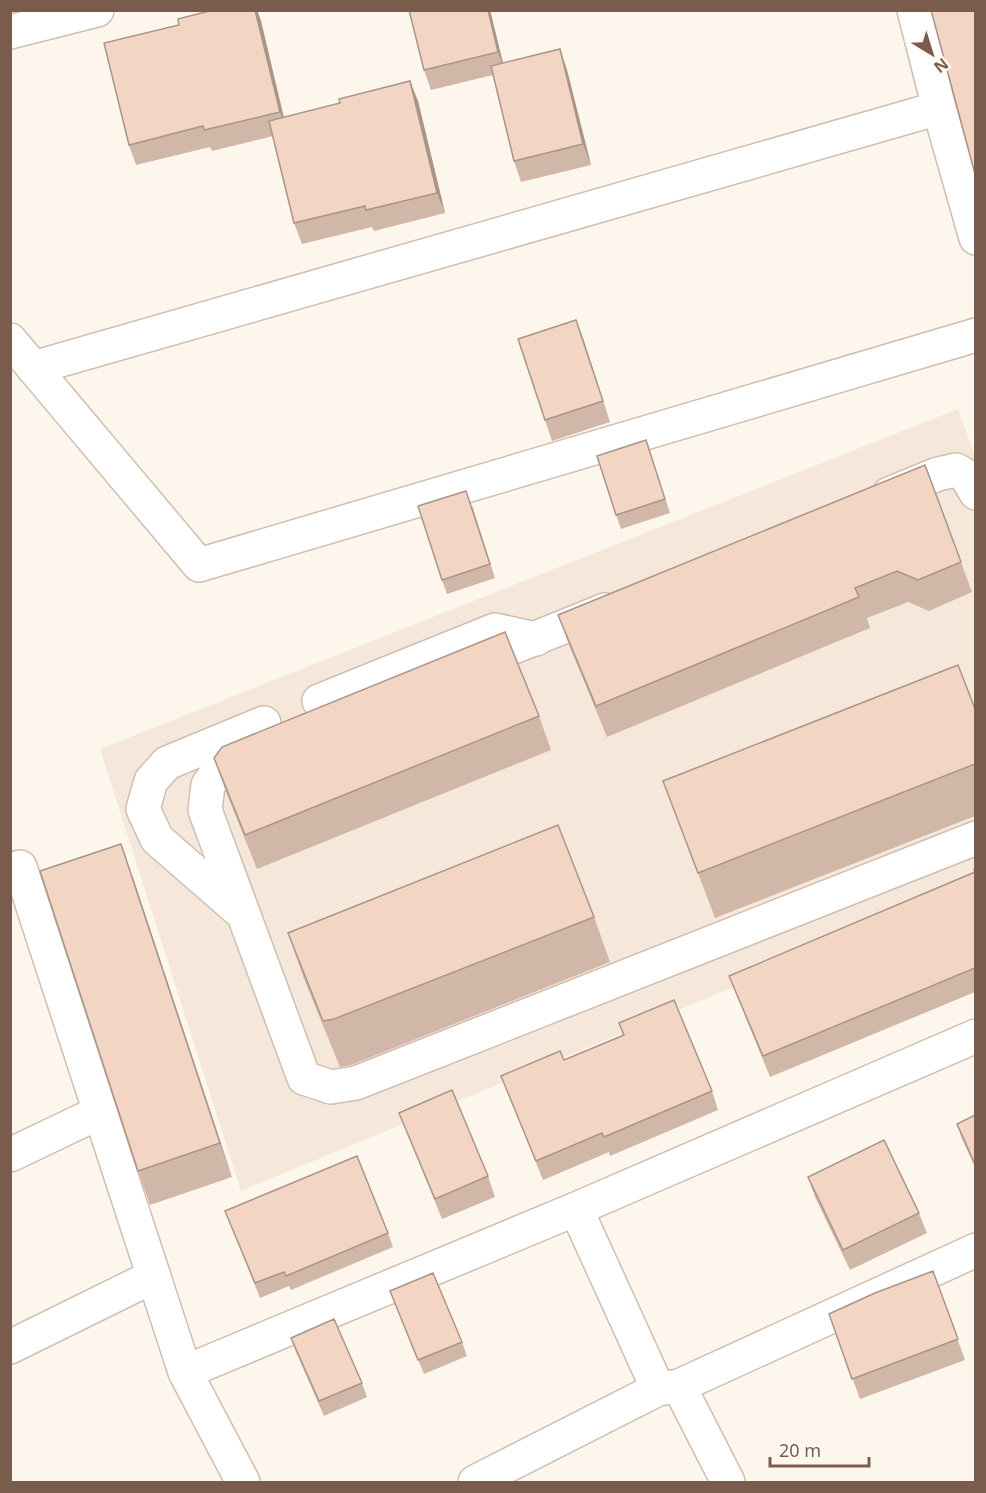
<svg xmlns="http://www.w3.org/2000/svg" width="986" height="1493" font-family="'Noto Sans',sans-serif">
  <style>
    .residential { fill: #f5e8da }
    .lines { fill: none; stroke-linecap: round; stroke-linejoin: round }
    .minor-casing { stroke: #d1beb0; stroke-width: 36 }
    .tertiary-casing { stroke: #d1beb0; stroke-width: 36 }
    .minor { stroke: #fff; stroke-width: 33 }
    .tertiary { stroke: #fff; stroke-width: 33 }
    .wall { fill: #d1b7a8 }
    .shaded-wall { fill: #aa9588 }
    .building { fill: #f3d5c3; stroke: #aa9588; stroke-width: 1.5 }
  </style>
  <rect width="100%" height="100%" fill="#fdf6ec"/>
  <path class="residential" d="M 958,409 L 975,456 L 975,887 L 241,1191 L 100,749 Z"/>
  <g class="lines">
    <defs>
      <path id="minor" d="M 10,32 L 97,10
        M 10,340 L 199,565 L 976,335
        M 33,368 L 939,108
        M 889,494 L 938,474 L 956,470 L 966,476 L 976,493
        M 469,665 L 605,610
        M 319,701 L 495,630 L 536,639
        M 258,751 L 222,766 L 208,785 L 205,810 L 304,1078 L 331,1087 L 356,1083 L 976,838
        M 10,873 L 20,867 L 185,1372 L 576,1209 L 976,1036
        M 242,913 L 157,839 L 143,809 L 151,781 L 167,763 L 264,723
        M 10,1155 L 100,1112
        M 576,1209 L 658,1389
        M 10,1347 L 154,1276
        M 185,1372 L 243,1482
        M 475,1482 L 658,1389 L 679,1386
        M 728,1482 L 679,1386 L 976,1250"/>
      <path id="tertiary" d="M 914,10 L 939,108 L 976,238"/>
    </defs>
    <use href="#minor" class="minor-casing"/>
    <use href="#tertiary" class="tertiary-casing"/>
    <use href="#minor" class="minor"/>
    <use href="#tertiary" class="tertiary"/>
  </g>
  <path class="wall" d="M 213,10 L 257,10 L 261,21 L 284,117 L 418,101 L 445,213 L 374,231 L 372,227 L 302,244 L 294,223 L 273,136 L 212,151 L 210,147 L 136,165 L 129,145 L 179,25 Z
    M 490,10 L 503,63 L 560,49 L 567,70 L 591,165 L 521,182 L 514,161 L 493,75 L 431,90 L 424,70 Z
    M 576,320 L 610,422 L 552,441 L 545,420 Z
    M 651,455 L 670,513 L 621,529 L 616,515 Z
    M 925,465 L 972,592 L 929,611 L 908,602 L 867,618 L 870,628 L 607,737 L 569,645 L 558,615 Z
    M 472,505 L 495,578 L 447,594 L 442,580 Z
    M 975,709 L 975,816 L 715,918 L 663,781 Z
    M 539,716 L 551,750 L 257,869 L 226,792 L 214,758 Z
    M 975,868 L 975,992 L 770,1077 L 737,996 L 729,976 L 975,872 Z
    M 133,878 L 232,1177 L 150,1205 L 138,1171 Z
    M 594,917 L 610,962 L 351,1065 L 340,1067 L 304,979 L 288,933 Z
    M 619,1023 L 712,1091 L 718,1110 L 610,1156 L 609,1152 L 543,1180 L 501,1076 L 564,1060 L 623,1035 Z
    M 399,1113 L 488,1176 L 495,1197 L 442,1219 L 407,1133 Z
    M 975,1115 L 975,1167 L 962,1139 L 957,1124 Z
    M 808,1177 L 919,1213 L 927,1233 L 850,1270 L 815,1197 Z
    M 225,1211 L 388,1233 L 393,1247 L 291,1290 L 289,1286 L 260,1298 Z
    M 933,1271 L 965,1360 L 860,1399 L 829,1314 Z
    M 390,1291 L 462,1342 L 467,1356 L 424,1374 Z
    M 291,1338 L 362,1383 L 367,1397 L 324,1416 L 296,1352 Z"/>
  <path class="shaded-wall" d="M 255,10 L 257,10 L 261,21 L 287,132 L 280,112 Z
    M 488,10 L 490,10 L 505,72 L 498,52 Z
    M 560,49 L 567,70 L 591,165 L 583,144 Z
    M 410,81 L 418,101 L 445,213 L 437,193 Z
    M 576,320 L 584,341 L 610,422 Z
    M 121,844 L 133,878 L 232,1177 L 220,1143 Z"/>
  <path class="building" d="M 213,10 L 255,10 L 280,112 L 204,130 L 203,126 L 129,145 L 104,43 L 179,25 L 178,19 Z
    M 409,10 L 488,10 L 498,52 L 424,70 Z
    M 931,10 L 975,10 L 975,174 Z
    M 560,49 L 583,144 L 514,161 L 491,66 Z
    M 410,81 L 437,193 L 366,210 L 365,206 L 294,223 L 269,121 L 340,103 L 339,99 Z
    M 576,320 L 603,401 L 545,420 L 518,339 Z
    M 646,440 L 665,499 L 616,515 L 597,456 Z
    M 925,465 L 961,562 L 918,580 L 897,571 L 855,588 L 859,597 L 596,706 L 558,615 Z
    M 466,491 L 490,564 L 442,580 L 418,506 Z
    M 505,632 L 539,716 L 245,835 L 214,758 L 222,747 Z
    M 958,665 L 975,709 L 975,764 L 698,873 L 663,781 Z
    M 558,825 L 594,917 L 334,1019 L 323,1021 L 288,933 Z
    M 121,844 L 220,1143 L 138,1171 L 40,871 Z
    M 975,868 L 975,968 L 763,1056 L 729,976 L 975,872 L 974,869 Z
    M 674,1000 L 712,1091 L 604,1137 L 602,1133 L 536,1161 L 501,1076 L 560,1051 L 564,1060 L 624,1035 L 619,1023 Z
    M 452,1090 L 488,1176 L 435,1199 L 399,1113 Z
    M 975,1115 L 975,1164 L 957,1124 Z
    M 884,1140 L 919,1213 L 843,1250 L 808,1177 Z
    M 357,1156 L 388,1233 L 286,1276 L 284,1272 L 255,1283 L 225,1211 Z
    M 933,1271 L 958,1339 L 852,1379 L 829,1314 L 875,1293 Z
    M 433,1273 L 462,1342 L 418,1360 L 390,1291 Z
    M 334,1319 L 362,1383 L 319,1401 L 291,1338 Z"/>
  <rect width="986" height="1493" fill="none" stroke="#7a5c4d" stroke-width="24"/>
  <g transform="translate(932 54) rotate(142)" stroke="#fffaf3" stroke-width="4.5" paint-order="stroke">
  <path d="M0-4.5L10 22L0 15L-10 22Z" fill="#7a5c4d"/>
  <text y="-9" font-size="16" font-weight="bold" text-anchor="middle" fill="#7a5c4d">N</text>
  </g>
  <path d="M770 1457v9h99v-9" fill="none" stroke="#7a5c4d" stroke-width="3"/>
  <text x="779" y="1457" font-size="18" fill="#7a5c4d" stroke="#fffaf3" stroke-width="4.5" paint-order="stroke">20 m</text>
</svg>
